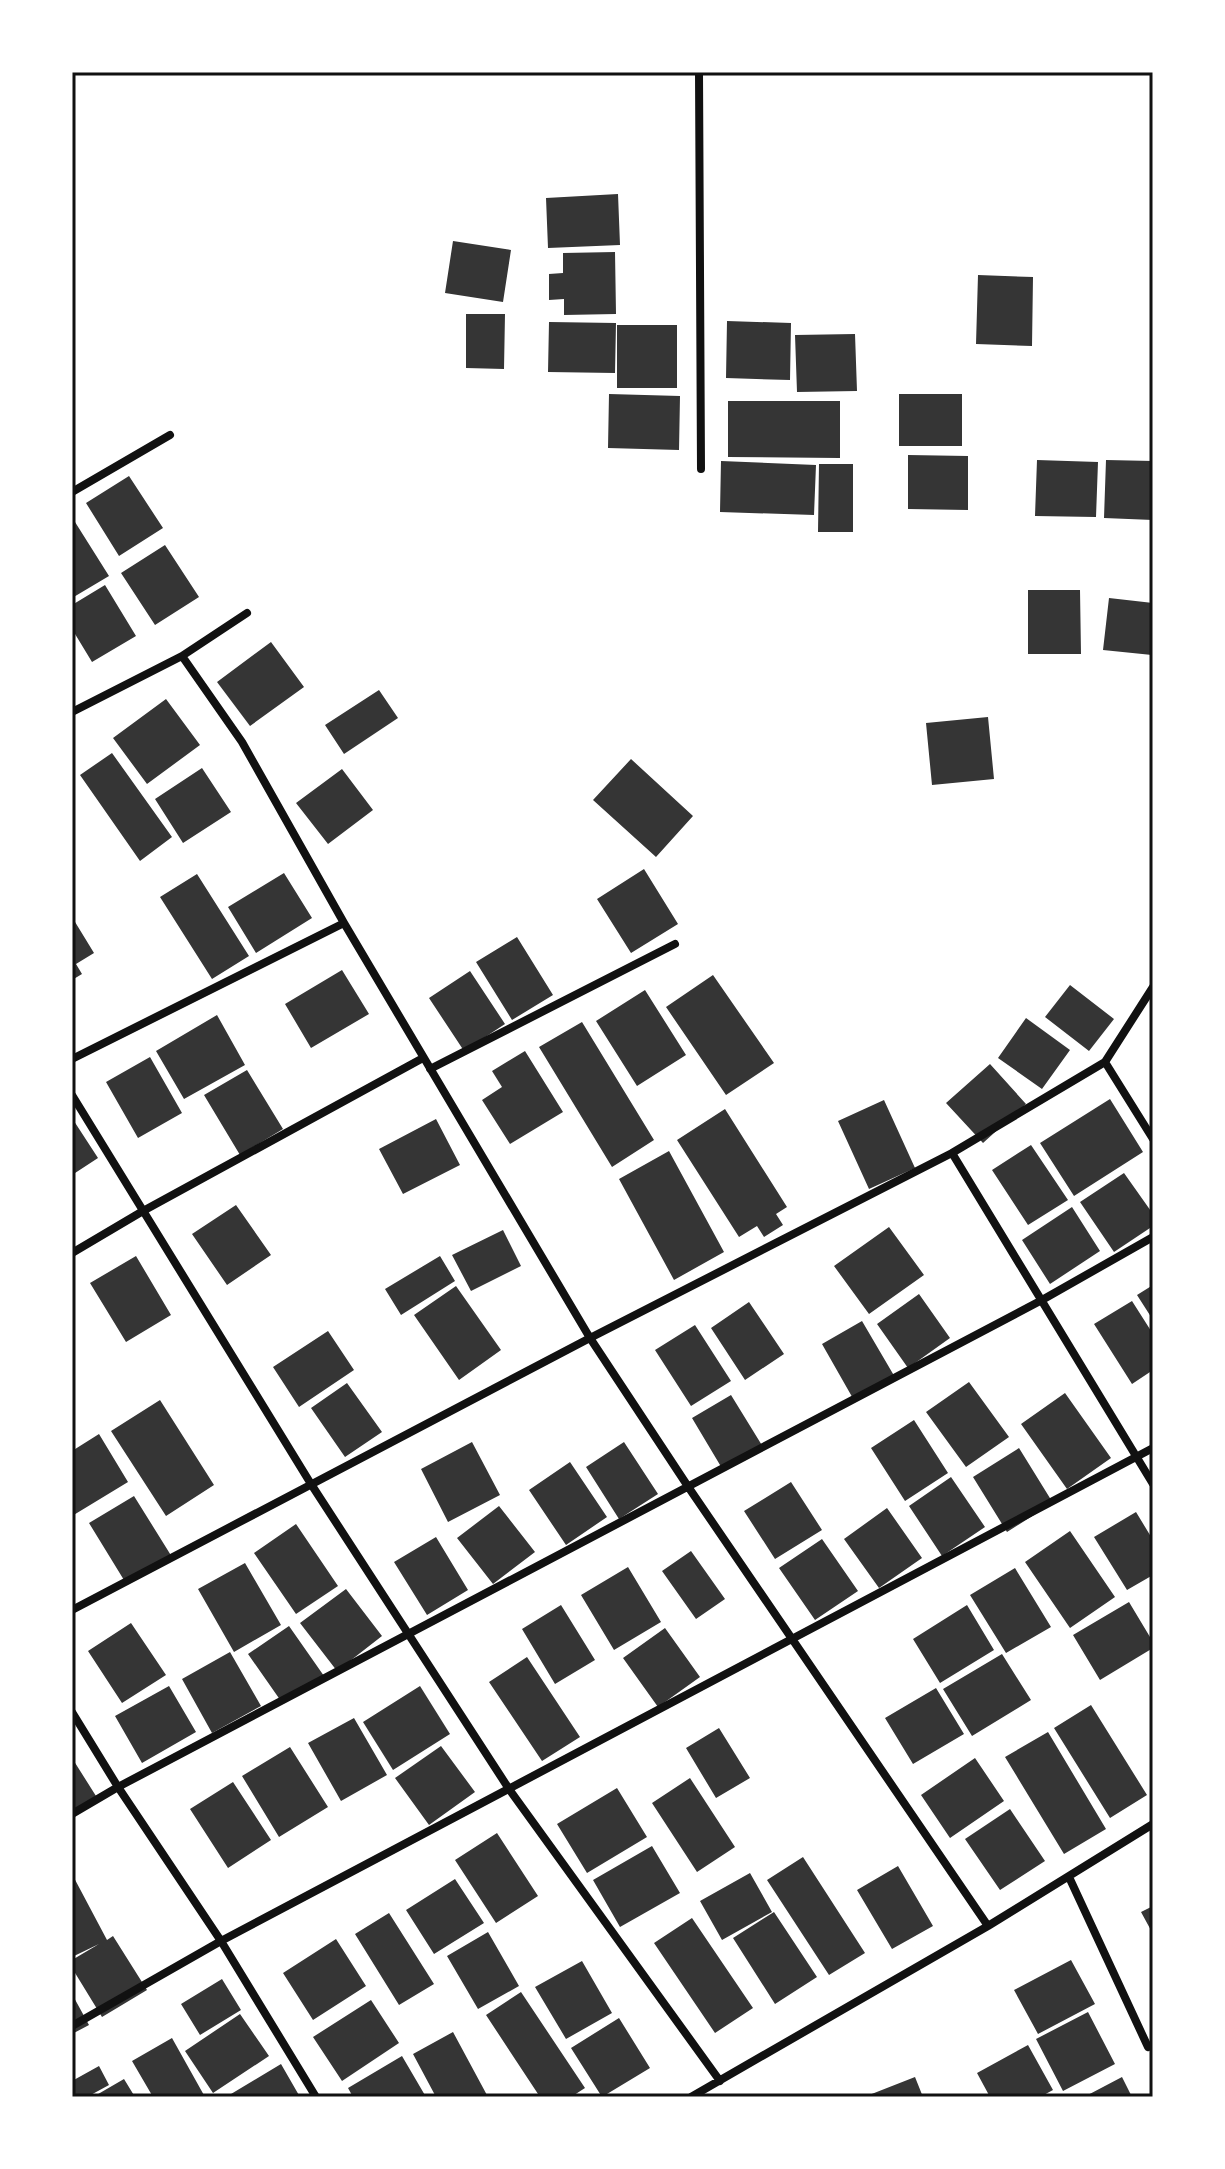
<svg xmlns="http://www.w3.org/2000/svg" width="1225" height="2169" font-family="'IBM Plex Sans',sans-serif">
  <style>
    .building { fill: #353535 }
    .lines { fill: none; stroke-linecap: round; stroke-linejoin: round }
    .minor { stroke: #111; stroke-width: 8 }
    .neatline { fill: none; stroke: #111; stroke-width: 3 }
  </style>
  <rect width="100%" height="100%" fill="#fff"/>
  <path class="building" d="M 618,194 L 620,245 L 548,248 L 546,198 Z
    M 453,241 L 511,250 L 503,302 L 445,293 Z
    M 615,252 L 616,314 L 564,315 L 564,299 L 549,300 L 549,274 L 563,273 L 563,253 Z
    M 978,275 L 1033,277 L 1032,346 L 976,344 Z
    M 466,314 L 505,314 L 504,369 L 466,368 Z
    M 727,321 L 791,323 L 790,380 L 726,378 Z
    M 549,322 L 616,323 L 615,373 L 548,372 Z
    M 617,325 L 677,325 L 677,388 L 617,388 Z
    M 855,334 L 857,391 L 797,392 L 795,335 Z
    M 609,394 L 680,396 L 679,450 L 608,448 Z
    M 899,394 L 962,394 L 962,446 L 899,446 Z
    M 728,401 L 840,401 L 840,458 L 728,457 Z
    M 908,455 L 968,456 L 968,510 L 908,509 Z
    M 1037,460 L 1098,462 L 1096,517 L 1035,516 Z
    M 1106,460 L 1153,461 L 1153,520 L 1104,518 Z
    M 721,461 L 816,465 L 814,515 L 720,512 Z
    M 819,464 L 853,464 L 853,532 L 818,532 Z
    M 129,476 L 163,528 L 119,556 L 86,503 Z
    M 75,522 L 109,576 L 72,598 L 72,524 Z
    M 165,545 L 199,597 L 155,625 L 121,573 Z
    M 105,585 L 136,636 L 92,662 L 72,629 L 72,605 Z
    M 1028,590 L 1080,590 L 1081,654 L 1028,654 Z
    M 1109,598 L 1153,603 L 1152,655 L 1103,650 Z
    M 271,642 L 304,687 L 250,726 L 217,682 Z
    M 379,690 L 398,718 L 344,754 L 325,725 Z
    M 166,699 L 200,745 L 147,784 L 113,738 Z
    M 988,717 L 994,779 L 932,785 L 926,723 Z
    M 112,753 L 172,837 L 140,861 L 80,775 Z
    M 631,759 L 693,816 L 656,857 L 593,800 Z
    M 202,768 L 231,812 L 183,843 L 155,799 Z
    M 342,769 L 373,810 L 328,844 L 296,803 Z
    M 644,869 L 678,924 L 631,953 L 597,899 Z
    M 284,873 L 312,918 L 256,953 L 228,907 Z
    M 197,874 L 249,956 L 212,979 L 160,897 Z
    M 72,917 L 94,953 L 76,964 L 82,974 L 72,980 Z
    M 517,937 L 553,995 L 512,1020 L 476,962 Z
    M 342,970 L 369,1014 L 311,1048 L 285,1004 Z
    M 470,971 L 505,1024 L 464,1051 L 429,998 Z
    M 713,975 L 774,1063 L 726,1095 L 666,1007 Z
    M 1070,985 L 1114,1019 L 1089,1051 L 1045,1017 Z
    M 645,990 L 686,1055 L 637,1086 L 596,1021 Z
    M 217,1015 L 245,1065 L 184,1099 L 156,1051 Z
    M 1026,1018 L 1070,1050 L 1042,1089 L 998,1058 Z
    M 582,1022 L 654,1140 L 612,1167 L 539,1047 Z
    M 525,1051 L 563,1112 L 510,1144 L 482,1100 L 502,1087 L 492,1071 Z
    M 150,1057 L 182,1113 L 138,1138 L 106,1082 Z
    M 990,1064 L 1026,1104 L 983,1143 L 946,1103 Z
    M 247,1070 L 283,1129 L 240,1155 L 204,1095 Z
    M 1110,1099 L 1143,1152 L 1074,1196 L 1040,1143 Z
    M 884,1100 L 915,1168 L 869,1189 L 838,1121 Z
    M 725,1109 L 787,1207 L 776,1214 L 783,1225 L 764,1237 L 757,1226 L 739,1237 L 677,1140 Z
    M 72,1118 L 98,1158 L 72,1175 Z
    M 436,1119 L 460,1165 L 403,1194 L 379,1149 Z
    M 1031,1145 L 1068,1200 L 1028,1225 L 992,1170 Z
    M 669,1151 L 724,1252 L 674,1280 L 619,1179 Z
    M 1124,1173 L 1153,1214 L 1153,1226 L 1114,1252 L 1080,1202 Z
    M 236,1205 L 271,1255 L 227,1285 L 192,1234 Z
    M 1072,1207 L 1100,1251 L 1050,1284 L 1022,1240 Z
    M 889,1227 L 924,1275 L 869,1314 L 834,1266 Z
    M 503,1230 L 521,1266 L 471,1291 L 452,1255 Z
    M 136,1256 L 171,1315 L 126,1342 L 90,1283 Z
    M 440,1256 L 455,1281 L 401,1315 L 385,1289 Z
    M 1153,1285 L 1153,1320 L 1137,1295 Z
    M 456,1286 L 501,1350 L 459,1380 L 414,1315 Z
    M 919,1294 L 950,1338 L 908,1368 L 877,1324 Z
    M 1132,1301 L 1153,1334 L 1153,1370 L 1132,1384 L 1094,1324 Z
    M 749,1302 L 784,1354 L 745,1380 L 711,1328 Z
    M 862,1321 L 896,1379 L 855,1402 L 822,1344 Z
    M 695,1325 L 731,1381 L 691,1406 L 655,1350 Z
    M 328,1331 L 354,1370 L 299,1407 L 273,1367 Z
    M 969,1382 L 1009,1437 L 966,1467 L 926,1412 Z
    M 347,1383 L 382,1432 L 345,1457 L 311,1408 Z
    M 1065,1393 L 1111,1458 L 1067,1489 L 1021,1424 Z
    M 731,1395 L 763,1447 L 723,1470 L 692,1418 Z
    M 160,1400 L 214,1485 L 166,1516 L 111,1431 Z
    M 914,1420 L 948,1473 L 905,1501 L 871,1448 Z
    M 99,1434 L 128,1482 L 72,1516 L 72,1451 Z
    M 472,1442 L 500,1495 L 448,1522 L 421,1469 Z
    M 624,1442 L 658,1494 L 619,1519 L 586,1467 Z
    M 1019,1448 L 1053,1503 L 1007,1532 L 973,1477 Z
    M 570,1462 L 607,1517 L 566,1545 L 529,1490 Z
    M 951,1477 L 985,1527 L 942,1556 L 909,1506 Z
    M 791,1482 L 822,1530 L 775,1559 L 744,1511 Z
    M 134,1496 L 172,1557 L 127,1585 L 89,1523 Z
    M 499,1506 L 535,1552 L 493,1584 L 457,1538 Z
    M 887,1508 L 922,1558 L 879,1588 L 844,1539 Z
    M 1136,1512 L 1153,1540 L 1153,1575 L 1127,1590 L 1094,1537 Z
    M 296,1524 L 338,1586 L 296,1614 L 254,1553 Z
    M 1070,1531 L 1115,1597 L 1070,1628 L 1025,1562 Z
    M 436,1537 L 468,1590 L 427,1615 L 394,1562 Z
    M 822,1539 L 858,1591 L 815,1620 L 779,1568 Z
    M 691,1551 L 725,1599 L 696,1619 L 662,1571 Z
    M 245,1563 L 281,1625 L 234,1652 L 198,1589 Z
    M 628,1567 L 661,1622 L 614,1650 L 581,1595 Z
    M 1015,1568 L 1051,1627 L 1006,1653 L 970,1595 Z
    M 346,1589 L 382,1636 L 337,1671 L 300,1623 Z
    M 1129,1602 L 1153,1642 L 1153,1648 L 1100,1680 L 1073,1635 Z
    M 561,1605 L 595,1660 L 555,1684 L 522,1629 Z
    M 967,1605 L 994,1650 L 940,1683 L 913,1639 Z
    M 131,1623 L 166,1675 L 122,1703 L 88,1651 Z
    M 289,1626 L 324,1676 L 283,1704 L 248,1654 Z
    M 665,1628 L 700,1677 L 658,1707 L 623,1658 Z
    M 230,1652 L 261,1706 L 212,1733 L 182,1679 Z
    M 1002,1654 L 1031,1700 L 972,1736 L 943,1689 Z
    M 527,1657 L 580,1737 L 542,1761 L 489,1682 Z
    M 169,1686 L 196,1732 L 142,1763 L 115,1716 Z
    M 420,1686 L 450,1734 L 393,1770 L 363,1722 Z
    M 936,1688 L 964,1734 L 913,1764 L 885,1718 Z
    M 1091,1705 L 1147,1795 L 1110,1818 L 1054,1728 Z
    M 354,1718 L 387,1775 L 341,1801 L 308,1743 Z
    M 719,1728 L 750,1778 L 716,1798 L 686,1748 Z
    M 1048,1732 L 1106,1829 L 1064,1854 L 1005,1757 Z
    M 441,1746 L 475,1792 L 429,1825 L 395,1778 Z
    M 290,1747 L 328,1807 L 279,1837 L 242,1776 Z
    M 72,1758 L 96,1796 L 72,1811 Z
    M 975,1758 L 1004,1801 L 950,1838 L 921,1795 Z
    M 690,1778 L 735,1847 L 697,1872 L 652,1803 Z
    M 233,1782 L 271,1840 L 228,1868 L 190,1809 Z
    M 617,1788 L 647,1837 L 587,1873 L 557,1824 Z
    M 1010,1809 L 1045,1861 L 1000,1890 L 965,1839 Z
    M 497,1833 L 538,1896 L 496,1923 L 455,1860 Z
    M 652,1846 L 680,1893 L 620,1927 L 593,1880 Z
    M 803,1857 L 865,1953 L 829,1975 L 767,1880 Z
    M 898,1866 L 933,1926 L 892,1949 L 857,1890 Z
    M 750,1873 L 772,1912 L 722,1940 L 700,1901 Z
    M 72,1874 L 107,1940 L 113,1936 L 147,1990 L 102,2017 L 72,1968 L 72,1960 L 99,1944 L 72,1957 Z
    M 455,1879 L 484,1923 L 434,1954 L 406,1910 Z
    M 1153,1906 L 1153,1934 L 1141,1912 Z
    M 774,1912 L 817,1977 L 775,2004 L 733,1938 Z
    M 389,1913 L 434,1984 L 399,2005 L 355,1934 Z
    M 692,1918 L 753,2008 L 715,2033 L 654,1943 Z
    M 488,1932 L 519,1986 L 478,2009 L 447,1956 Z
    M 336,1939 L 366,1986 L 313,2020 L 283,1973 Z
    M 1071,1960 L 1095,2004 L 1038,2034 L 1014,1990 Z
    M 582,1961 L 612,2013 L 566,2039 L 535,1987 Z
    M 222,1979 L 241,2010 L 200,2035 L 181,2004 Z
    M 521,1992 L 585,2088 L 571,2097 L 540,2097 L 486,2015 Z
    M 72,1994 L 89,2025 L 72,2034 Z
    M 371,2000 L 399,2043 L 342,2081 L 313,2037 Z
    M 1088,2012 L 1115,2064 L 1063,2091 L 1036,2039 Z
    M 240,2014 L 269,2056 L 213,2093 L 185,2051 Z
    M 619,2018 L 650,2068 L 602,2097 L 571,2048 Z
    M 453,2032 L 488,2097 L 436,2097 L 413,2054 Z
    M 172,2038 L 205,2097 L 153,2097 L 132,2061 Z
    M 1028,2045 L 1053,2090 L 1040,2097 L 990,2097 L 977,2073 Z
    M 402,2056 L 426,2097 L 353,2097 L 348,2088 Z
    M 281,2064 L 300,2097 L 226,2097 Z
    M 99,2066 L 109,2085 L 87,2097 L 76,2097 L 72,2090 L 72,2081 Z
    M 915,2077 L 923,2097 L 864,2097 Z
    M 1122,2077 L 1132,2097 L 1084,2097 Z
    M 124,2079 L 135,2097 L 93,2097 Z"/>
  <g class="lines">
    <path class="minor" d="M 699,72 L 701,469
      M 72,492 L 170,435
      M 182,656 L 242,742 L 344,923 L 590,1338 L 689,1488 L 988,1926
      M 72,712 L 182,656 L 247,613
      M 72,1059 L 344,923
      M 1105,1062 L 1153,1139
      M 430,1069 L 675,944
      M 72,1095 L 311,1484 L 509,1789 L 720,2081
      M 952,1153 L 1153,1484
      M 72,1253 L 143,1211 L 423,1058
      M 72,1610 L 590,1338 L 952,1153 L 1105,1062 L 1153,987
      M 72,1712 L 118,1787 L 221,1941 L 316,2097
      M 72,1814 L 118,1787 L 1042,1300 L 1153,1237
      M 1069,1877 L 1148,2047
      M 72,2026 L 221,1941 L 1153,1448
      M 691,2097 L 988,1926 L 1153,1824"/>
  </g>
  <rect width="1225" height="2169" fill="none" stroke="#ffffff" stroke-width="148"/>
  <rect x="74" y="74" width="1077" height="2021" class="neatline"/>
</svg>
